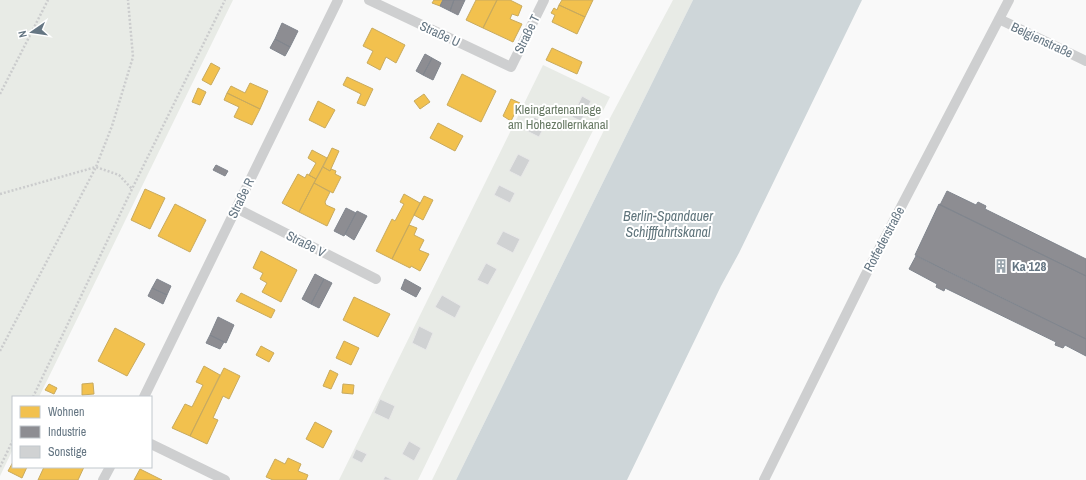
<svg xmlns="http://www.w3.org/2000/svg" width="1086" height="480" font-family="'Archivo Narrow',sans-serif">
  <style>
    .green { fill: #e8ebe6 }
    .water { fill: #ced6d9 }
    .homes { fill: #f2c14e; stroke: #c8aa5e }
    .industry { fill: #8d8d92; stroke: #81868e }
    .building { fill: #d0d2d3; stroke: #e8e8e8 }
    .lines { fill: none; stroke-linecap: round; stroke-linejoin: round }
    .path { stroke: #cbcccd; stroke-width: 2.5; stroke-dasharray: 2 2; stroke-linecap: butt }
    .lane { stroke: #cecfd0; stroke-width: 10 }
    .labels { text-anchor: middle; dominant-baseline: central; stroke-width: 4; stroke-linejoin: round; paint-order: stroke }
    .street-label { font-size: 13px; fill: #657683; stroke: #fff }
    .park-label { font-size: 13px; fill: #687a64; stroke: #fff }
    .poi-label { font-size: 13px; font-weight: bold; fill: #657683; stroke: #fff; text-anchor: start }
    .water-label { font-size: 14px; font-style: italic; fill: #60757c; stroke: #fff }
  </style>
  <rect width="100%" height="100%" fill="#f9f9f9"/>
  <path class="green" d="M 0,0 L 233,0 L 39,397 L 13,397 L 13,449 L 0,476 Z
    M 673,0 L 693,0 L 456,480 L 432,480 L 610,118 Z
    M 543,65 L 610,97 L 473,367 L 418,480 L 339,480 Z"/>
  <path class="water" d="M 693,0 L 862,0 L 739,253 L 721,286 L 627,480 L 456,480 Z"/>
  <path class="homes" d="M 434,0 L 443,0 L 440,6 L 432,3 Z
    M 476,0 L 497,0 L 483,28 L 466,20 Z
    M 497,0 L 510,0 L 522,6 L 518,16 L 512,14 L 510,19 L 522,24 L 513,42 L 483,28 Z
    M 562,0 L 593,0 L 585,17 L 559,5 Z
    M 559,5 L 585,17 L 577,34 L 552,22 L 555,15 L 551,13 L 554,8 L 557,10 Z
    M 372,28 L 405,45 L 396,63 L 386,57 L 380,70 L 367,63 L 373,51 L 363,46 Z
    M 552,48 L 582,62 L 577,74 L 546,60 Z
    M 211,63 L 220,68 L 211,85 L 202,80 Z
    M 462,74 L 496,91 L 481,122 L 447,105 Z
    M 347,77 L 373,89 L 365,106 L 357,103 L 361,94 L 343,85 Z
    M 250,83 L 268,91 L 260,109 L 227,93 L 231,86 L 245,93 Z
    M 198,88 L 206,92 L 200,105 L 192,102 Z
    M 227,93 L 260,109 L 252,125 L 234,117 L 239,107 L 224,100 Z
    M 424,94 L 430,102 L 420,109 L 414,101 Z
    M 511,99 L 520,103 L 511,121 L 503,116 Z
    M 318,101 L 335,110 L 325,128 L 309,120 Z
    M 438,123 L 463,136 L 455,151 L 430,138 Z
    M 332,148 L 339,151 L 330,171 L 323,167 Z
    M 312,150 L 327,158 L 316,179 L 309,175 L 316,163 L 308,158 Z
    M 323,167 L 330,171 L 331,169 L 336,171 L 335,174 L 341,177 L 333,193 L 314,183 Z
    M 298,174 L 305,178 L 307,174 L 316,179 L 299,212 L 282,203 Z
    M 314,183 L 330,192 L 325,202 L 326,205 L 335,209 L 327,226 L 299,212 Z
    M 145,189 L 165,198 L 150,229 L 131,220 Z
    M 404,194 L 420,203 L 392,259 L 376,251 L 392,219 L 395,221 L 404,204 L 400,202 Z
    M 424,196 L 433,200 L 423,220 L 414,215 Z
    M 175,204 L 206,220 L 190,252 L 158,236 Z
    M 409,225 L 417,228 L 414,235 L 424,240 L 419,250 L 429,254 L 420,271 L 411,266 L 410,268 L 392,259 Z
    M 261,251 L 297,270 L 281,302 L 262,292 L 267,283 L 260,279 L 263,273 L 253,268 Z
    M 241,293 L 275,310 L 271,318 L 236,301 Z
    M 354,297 L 390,314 L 378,337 L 343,320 Z
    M 115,328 L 145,344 L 127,376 L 98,361 Z
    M 344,341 L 359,348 L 351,365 L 336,358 Z
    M 261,346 L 274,353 L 269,362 L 256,355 Z
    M 204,366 L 220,375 L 190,436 L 172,428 L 185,404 L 192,407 L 203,385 L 196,382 Z
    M 224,368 L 240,376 L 229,399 L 223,396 L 213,418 L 218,420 L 207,444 L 190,436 Z
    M 330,370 L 338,374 L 331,389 L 323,386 Z
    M 93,383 L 94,394 L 82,395 L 82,384 Z
    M 49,384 L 57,388 L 54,394 L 45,390 Z
    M 343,384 L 354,385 L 353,394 L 342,393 Z
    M 315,422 L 332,431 L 323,448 L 306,439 Z
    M 288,458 L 301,464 L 298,471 L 308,475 L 306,480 L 273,480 L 266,477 L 275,459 L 285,464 Z
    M 13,462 L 13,467 L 27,467 L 22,478 L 8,471 Z
    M 44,467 L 84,467 L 78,480 L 38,480 Z
    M 140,469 L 162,480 L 134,480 Z"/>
  <path class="industry" d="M 443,0 L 454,0 L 450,11 L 440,6 Z
    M 454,0 L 465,0 L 458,15 L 450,11 Z
    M 282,23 L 298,31 L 290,47 L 275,39 Z
    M 275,39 L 290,47 L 285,56 L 270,48 Z
    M 425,54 L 432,58 L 423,75 L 416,71 Z
    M 432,58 L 441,63 L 433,80 L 423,75 Z
    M 216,165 L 228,171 L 225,176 L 213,170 Z
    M 947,191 L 976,205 L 978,202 L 986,206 L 985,209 L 1086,259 L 1086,276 L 940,205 Z
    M 939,204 L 1086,276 L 1086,339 L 915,255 Z
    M 346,208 L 356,213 L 344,236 L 334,231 Z
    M 357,211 L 367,216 L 354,240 L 345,234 Z
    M 916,256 L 1086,339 L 1086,356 L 1065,345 L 1063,348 L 1055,345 L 1056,342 L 945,288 L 944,291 L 936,287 L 937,284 L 909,269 Z
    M 315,274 L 324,279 L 311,304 L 302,299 Z
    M 157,279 L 171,286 L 167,295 L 152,288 Z
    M 324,279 L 332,283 L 319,308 L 311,304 Z
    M 405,279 L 421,288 L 416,297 L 401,289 Z
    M 152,288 L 167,295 L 163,304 L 148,296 Z
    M 218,317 L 234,325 L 226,343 L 210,335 Z
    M 210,335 L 224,342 L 220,349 L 206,343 Z"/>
  <path class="building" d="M 582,96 L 591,101 L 581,121 L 572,117 Z
    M 534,117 L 546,123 L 539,137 L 527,131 Z
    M 518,154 L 530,160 L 521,177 L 509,171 Z
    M 499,185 L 515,193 L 510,203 L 494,195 Z
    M 503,231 L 520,239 L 513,253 L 496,244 Z
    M 486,263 L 497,269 L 488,285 L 477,280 Z
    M 442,295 L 461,306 L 455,318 L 435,307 Z
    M 419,326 L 433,333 L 426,350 L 412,343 Z
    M 380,399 L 395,406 L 389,420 L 374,413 Z
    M 409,441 L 421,448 L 414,461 L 402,454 Z
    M 356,449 L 367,454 L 362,463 L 352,458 Z
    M 385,476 L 393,480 L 383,480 Z"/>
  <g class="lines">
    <path class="path" d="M 0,94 L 48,0
      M 0,194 L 96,167 L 119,175 L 132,189
      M 0,351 L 96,167 L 112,126 L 133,57 L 128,0
      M 33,397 L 132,189 L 225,0
      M 0,467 L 13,440"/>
    <path class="lane" d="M 369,0 L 511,67 L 544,0
      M 999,19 L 1086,61
      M 236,208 L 376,279
      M 144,397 L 338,0
      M 151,444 L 225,480
      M 103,480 L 110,467
      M 764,480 L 865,276 L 1009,0"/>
  </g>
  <defs>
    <symbol id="building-bare" viewBox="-9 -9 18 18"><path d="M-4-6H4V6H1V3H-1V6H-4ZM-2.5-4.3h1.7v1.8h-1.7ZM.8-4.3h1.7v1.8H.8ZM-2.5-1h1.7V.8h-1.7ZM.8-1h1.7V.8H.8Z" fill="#99a4ac" stroke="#fff" stroke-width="2.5" paint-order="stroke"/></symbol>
  </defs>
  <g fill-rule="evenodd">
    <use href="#building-bare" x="991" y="256" width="20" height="20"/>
  </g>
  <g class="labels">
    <g class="street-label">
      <text transform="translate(440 34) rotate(25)">Straße U</text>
      <text transform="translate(527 34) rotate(-64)">Straße T</text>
      <text transform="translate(1042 40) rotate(25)">Belgienstraße</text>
      <text transform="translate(241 198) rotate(-64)">Straße R</text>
      <text transform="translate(884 239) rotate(-62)">Rotfederstraße</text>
      <text transform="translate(306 244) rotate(27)">Straße V</text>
    </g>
    <g class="park-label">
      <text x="558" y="109">Kleingartenanlage<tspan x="558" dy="15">am Hohezollernkanal</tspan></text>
    </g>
    <g class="poi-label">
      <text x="1012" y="266">Ka 128</text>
    </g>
    <g class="water-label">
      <text x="668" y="216">Berlin-Spandauer<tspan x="668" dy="16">Schifffahrtskanal</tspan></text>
    </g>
  </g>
  <rect x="12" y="396" width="140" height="72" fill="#ffffff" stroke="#c1c8cd"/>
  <rect x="20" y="406" width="20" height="12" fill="#f2c14e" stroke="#c1c8cd"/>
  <text x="48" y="416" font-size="12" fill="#657683">Wohnen</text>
  <rect x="20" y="426" width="20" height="12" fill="#8d8d92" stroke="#c1c8cd"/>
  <text x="48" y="436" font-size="12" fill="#657683">Industrie</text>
  <rect x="20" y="446" width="20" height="12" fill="#d0d2d3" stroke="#c1c8cd"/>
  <text x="48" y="456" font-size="12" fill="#657683">Sonstige</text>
  <g transform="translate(32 32) rotate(257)" stroke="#ffffff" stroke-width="3" paint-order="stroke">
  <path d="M0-3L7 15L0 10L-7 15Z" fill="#657683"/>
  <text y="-6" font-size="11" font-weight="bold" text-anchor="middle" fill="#657683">N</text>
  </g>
</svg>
